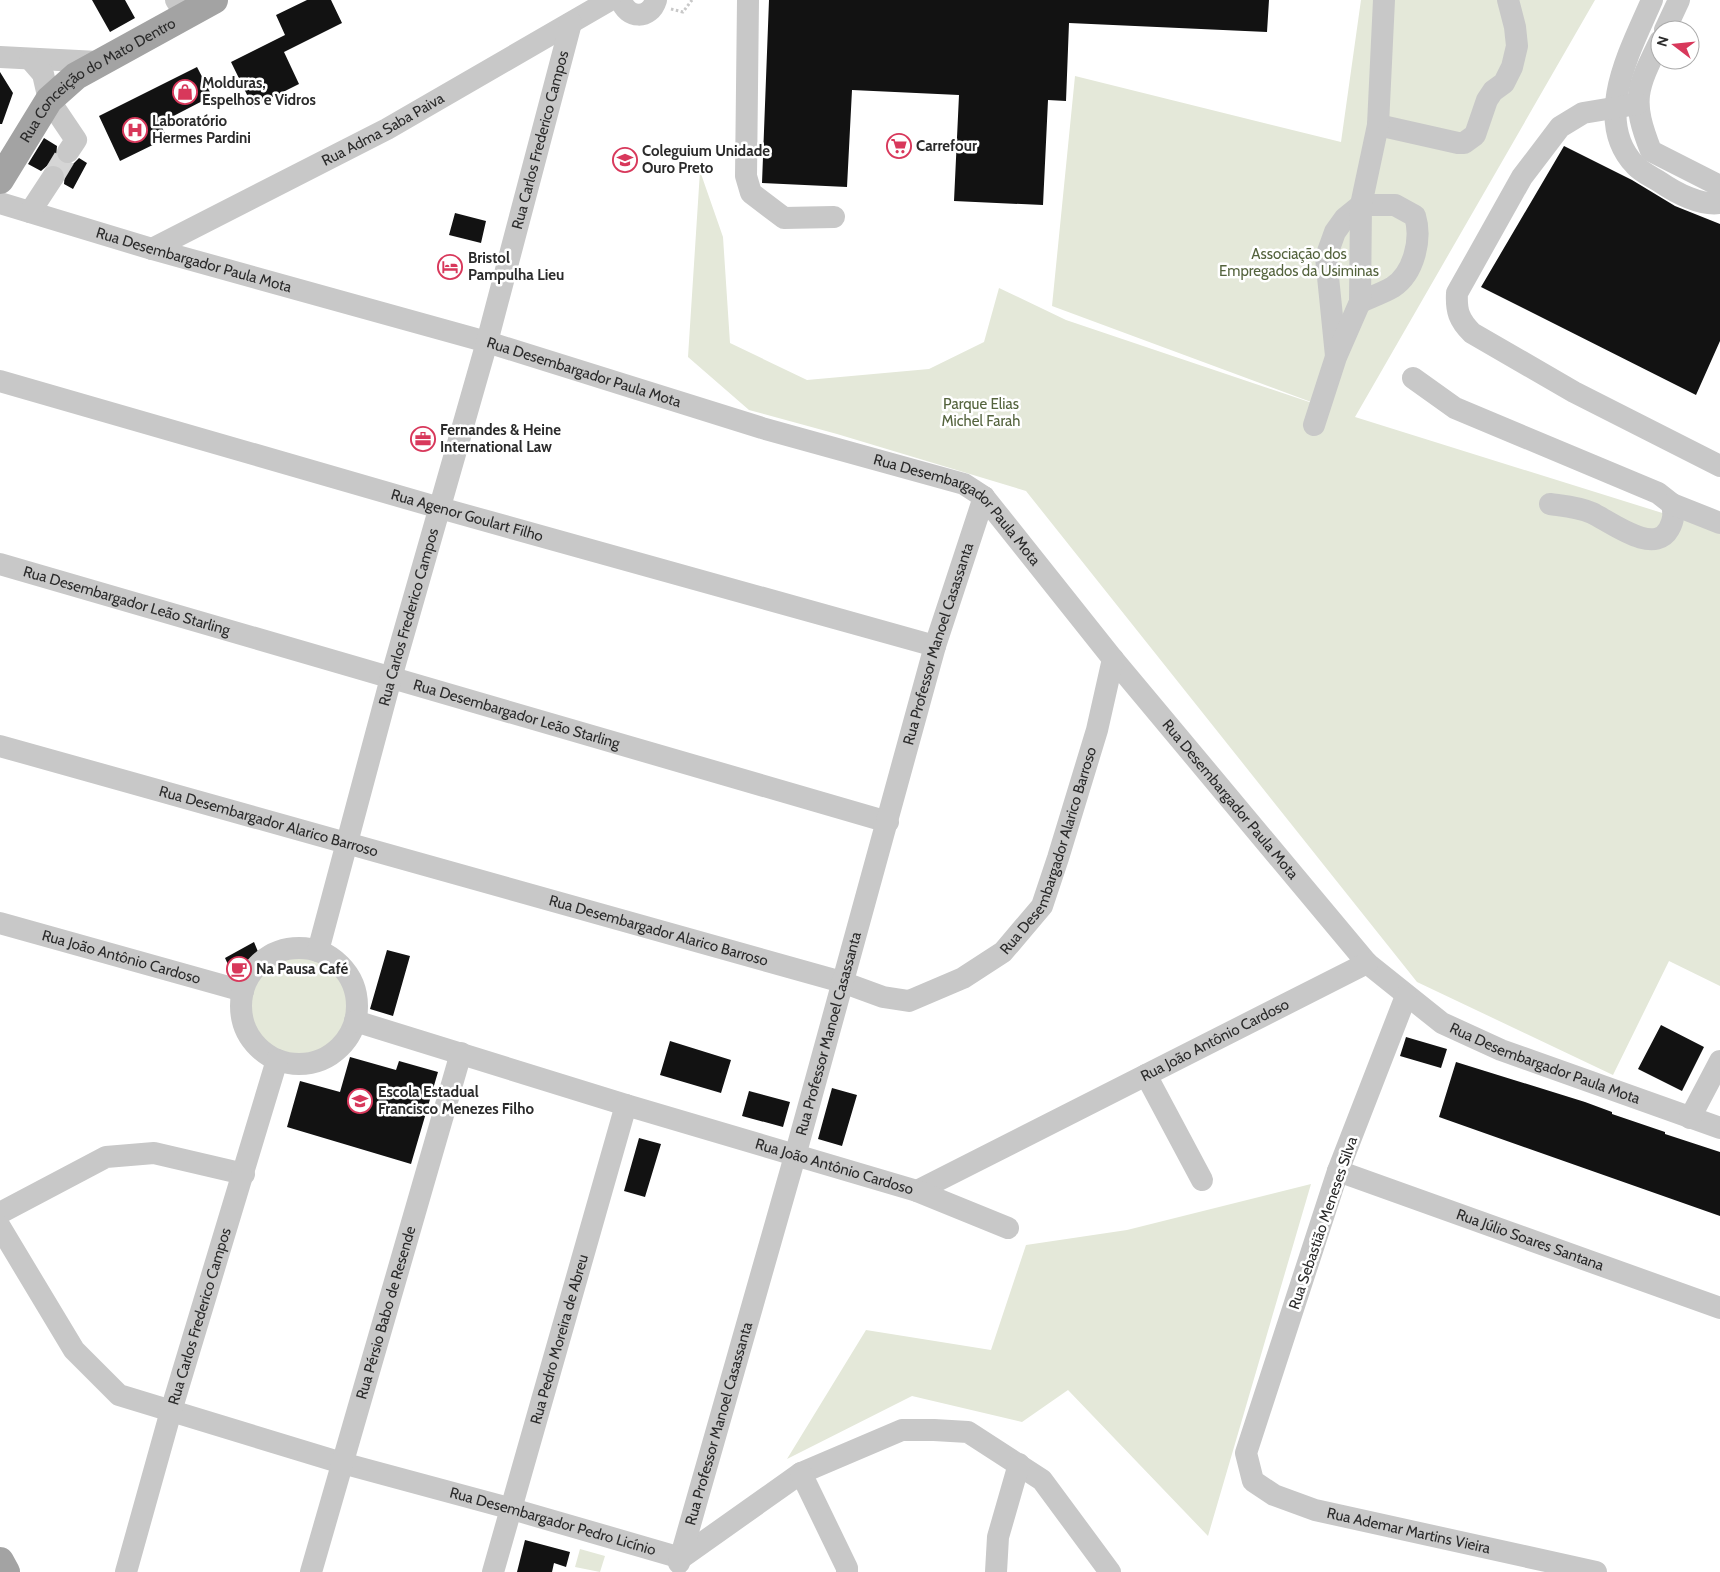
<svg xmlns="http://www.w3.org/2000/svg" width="1720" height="1572" font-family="Cabin,sans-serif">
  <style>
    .green { fill: #e4e8d9 }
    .building { fill: #121212 }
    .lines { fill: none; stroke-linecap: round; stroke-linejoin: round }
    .minor-tunnel { stroke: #d5d5d5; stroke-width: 22; stroke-dasharray: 22 11; stroke-linecap: butt }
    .path { stroke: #c8c8c8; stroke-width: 3; stroke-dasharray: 2.5 2.5; stroke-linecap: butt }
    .minor { stroke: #c8c8c8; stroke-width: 22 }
    .major { stroke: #a3a3a3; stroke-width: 28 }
    .labels { text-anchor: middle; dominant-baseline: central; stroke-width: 5; stroke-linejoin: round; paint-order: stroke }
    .street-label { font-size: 15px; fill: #2b2b2b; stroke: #fff }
    .poi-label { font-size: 15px; font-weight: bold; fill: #2b2b2b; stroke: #fff; text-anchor: start }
    .park-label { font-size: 15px; fill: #54633d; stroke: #fff }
  </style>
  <rect width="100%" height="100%" fill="#fff"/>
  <path class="green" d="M 1361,0 L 1595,0 L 1355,417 L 1720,531 L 1720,986 L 1669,961 L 1613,1075 L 1417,982 L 1026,491 L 837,434 L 749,410 L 688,357 L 700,171 L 723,237 L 730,343 L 807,380 L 929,369 L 984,342 L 999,288 L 1066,320 L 1330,409 L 1052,306 L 1075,76 L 1341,142 Z
    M250 1007a49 49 0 1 1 98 0a49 49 0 1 1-98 0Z
    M 1311,1184 L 1208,1536 L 1068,1390 L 1022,1422 L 912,1396 L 787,1459 L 866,1330 L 991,1350 L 1026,1245 L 1127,1230 Z
    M 580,1549 L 605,1556 L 600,1572 L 575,1567 Z"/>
  <path class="building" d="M 92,0 L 125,0 L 135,18 L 110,32 Z
    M 307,0 L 331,0 L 342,23 L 284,52 L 299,84 L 253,107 L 231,62 L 285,35 L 276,15 Z
    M 769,0 L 1269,0 L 1267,32 L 1069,23 L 1066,101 L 1048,100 L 1043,205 L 954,201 L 959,95 L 852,90 L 847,187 L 762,183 Z
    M 197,67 L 212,96 L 160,123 L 167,138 L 120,161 L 99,116 Z
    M 0,72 L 13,93 L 2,124 L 0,124 Z
    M 44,138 L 57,146 L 56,157 L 61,163 L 73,164 L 79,158 L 87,163 L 73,189 L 64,184 L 65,172 L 60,166 L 48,165 L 41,171 L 28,164 Z
    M 1564,146 L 1632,180 L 1675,206 L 1720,224 L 1720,341 L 1696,395 L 1481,287 Z
    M 455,213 L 486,221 L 481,243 L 449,235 Z
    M 254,942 L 261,959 L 238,976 L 233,975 L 225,958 Z
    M 387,950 L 410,956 L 393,1016 L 370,1009 Z
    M 1661,1025 L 1704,1047 L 1682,1091 L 1638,1069 Z
    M 1406,1037 L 1447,1049 L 1441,1068 L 1400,1056 Z
    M 670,1041 L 731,1060 L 721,1093 L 660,1075 Z
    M 350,1057 L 396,1070 L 399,1061 L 438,1072 L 411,1164 L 287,1127 L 300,1081 L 340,1092 Z
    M 1456,1062 L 1585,1102 L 1612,1112 L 1612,1114 L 1665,1132 L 1665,1134 L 1720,1152 L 1720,1216 L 1439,1117 Z
    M 832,1088 L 857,1095 L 842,1146 L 818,1139 Z
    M 749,1091 L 790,1102 L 783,1127 L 742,1116 Z
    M 639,1138 L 661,1144 L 645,1197 L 624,1191 Z
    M 525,1540 L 570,1552 L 566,1567 L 554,1563 L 552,1572 L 517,1572 Z"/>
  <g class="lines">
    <path class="minor-tunnel" d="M 53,177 L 68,152"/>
    <path class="path" d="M 671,9 L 683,12 L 692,0"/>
    <g class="minor">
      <path d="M 176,0 L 186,16"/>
      <path d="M 621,0 C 627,19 650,20 656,0"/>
      <path d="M 748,0 L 746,176 L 751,193 L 784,218 L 834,217"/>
      <path d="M 1652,0 C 1632,47 1591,119 1635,165 C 1641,172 1652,177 1660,182 C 1676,193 1701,206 1720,203"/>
      <path d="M 1665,30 L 1679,0"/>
      <path d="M 1660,41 C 1636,90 1631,100 1651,151 L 1720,186"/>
      <path d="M 0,57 L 98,62"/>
      <path d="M 30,59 L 43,74 L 49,100 L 76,140 L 68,152"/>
      <path d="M 1637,104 L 1583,113 L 1560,127 L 1522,177 L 1457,293 C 1456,311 1459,320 1472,333 L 1574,392 L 1720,466"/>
      <path d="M 1378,125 L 1458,143 L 1464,143 L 1475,135 L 1487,100 L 1493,91 L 1504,83 L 1512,67 L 1517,46 L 1515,27 L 1508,0"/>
      <path id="s1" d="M 0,203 L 152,249 L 487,342 L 762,428 L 964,484 L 984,497 L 1113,659 L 1367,963 L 1442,1023 L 1501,1050 L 1720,1128"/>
      <path d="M 30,212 L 53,177"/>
      <path id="s2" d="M 152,249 L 387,129 L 610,0"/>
      <path d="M 1336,356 L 1326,257 L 1335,232 L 1345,218 L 1361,205 L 1395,205 L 1415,216 C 1422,239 1414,273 1393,287 C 1383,293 1371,297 1360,302"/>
      <path d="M 1413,378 L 1455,408 L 1658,493 L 1672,504 C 1674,514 1674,520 1669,529 C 1654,556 1611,522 1592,513 C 1579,507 1564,506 1550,504"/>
      <path id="s3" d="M 0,381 L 440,508 L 935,646"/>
      <path d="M 1314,425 L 1336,357 L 1360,302 L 1361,205 L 1378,125 L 1384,0"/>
      <path d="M 1672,504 L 1720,523"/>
      <path id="s4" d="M 0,564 L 888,822"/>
      <path id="s5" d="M 0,746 L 842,982 L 883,997 L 909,1001 L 963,978 L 1003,952 L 1042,906 L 1058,858 L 1097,730 L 1113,659"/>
      <path id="s6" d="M 0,923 L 243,991"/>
      <circle cx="299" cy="1006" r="58"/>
      <path id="s7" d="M 318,951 L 391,678 L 487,342 L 571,23"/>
      <path id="s8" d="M 1406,996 L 1338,1171 L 1246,1453 L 1253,1481 L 1274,1495 L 1315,1510 L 1596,1572"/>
      <path id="s9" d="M 355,1021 L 626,1105 L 917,1191 L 1367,963"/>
      <path d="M 1146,1075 L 1202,1180"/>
      <path d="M 1690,1118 L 1720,1061"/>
      <path id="s10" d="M 1338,1171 L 1720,1308"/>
      <path d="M 917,1191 L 1008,1228"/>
      <path d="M 0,1213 L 106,1157 L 154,1153 L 244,1174"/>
      <path id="s11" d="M 0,1227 L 74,1350 L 119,1395 L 342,1463 L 512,1509 L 681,1558 L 801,1473 L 902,1430 L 934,1430 L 968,1432 L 1042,1480 L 1110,1572"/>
      <path d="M 801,1473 L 847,1568 L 847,1572"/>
      <path id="s12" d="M 679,1563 L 795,1156 L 935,646 L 984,497"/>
      <path id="s13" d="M 126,1572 L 171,1411 L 277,1060"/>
      <path id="s14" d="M 311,1572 L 461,1053"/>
      <path id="s15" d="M 493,1572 L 626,1105"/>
      <path d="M 996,1572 L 998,1537 L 1019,1464"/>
    </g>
    <g class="major">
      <path id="s16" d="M 0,180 L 49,100 L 76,76 L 214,0"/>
      <path d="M 0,1561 L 6,1572"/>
    </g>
  </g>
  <defs>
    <symbol id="shop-ring" viewBox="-11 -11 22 22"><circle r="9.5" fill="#fff" stroke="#d8385b" stroke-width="1.5"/><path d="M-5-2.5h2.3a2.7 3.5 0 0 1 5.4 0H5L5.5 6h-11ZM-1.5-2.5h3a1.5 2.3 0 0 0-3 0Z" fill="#d8385b"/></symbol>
    <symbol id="hospital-ring" viewBox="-11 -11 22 22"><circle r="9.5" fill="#fff" stroke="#d8385b" stroke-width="1.5"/><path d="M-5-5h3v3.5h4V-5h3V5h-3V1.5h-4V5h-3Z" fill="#d8385b"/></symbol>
    <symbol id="supermarket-ring" viewBox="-11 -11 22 22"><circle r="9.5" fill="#fff" stroke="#d8385b" stroke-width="1.5"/><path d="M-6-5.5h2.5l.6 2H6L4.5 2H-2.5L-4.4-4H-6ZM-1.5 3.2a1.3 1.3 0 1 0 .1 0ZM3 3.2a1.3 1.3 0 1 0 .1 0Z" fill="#d8385b"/></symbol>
    <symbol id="school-ring" viewBox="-11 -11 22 22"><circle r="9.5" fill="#fff" stroke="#d8385b" stroke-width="1.5"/><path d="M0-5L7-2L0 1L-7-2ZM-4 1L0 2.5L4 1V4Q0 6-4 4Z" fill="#d8385b"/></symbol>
    <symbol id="hotel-ring" viewBox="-11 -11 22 22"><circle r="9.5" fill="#fff" stroke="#d8385b" stroke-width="1.5"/><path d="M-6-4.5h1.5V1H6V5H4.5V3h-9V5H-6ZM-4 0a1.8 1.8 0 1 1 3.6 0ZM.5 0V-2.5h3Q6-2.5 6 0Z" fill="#d8385b"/></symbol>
    <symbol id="office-ring" viewBox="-11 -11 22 22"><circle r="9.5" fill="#fff" stroke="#d8385b" stroke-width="1.5"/><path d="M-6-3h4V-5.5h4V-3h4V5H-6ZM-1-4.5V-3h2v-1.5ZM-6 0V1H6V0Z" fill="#d8385b"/></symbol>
    <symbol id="cafe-ring" viewBox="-11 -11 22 22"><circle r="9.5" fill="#fff" stroke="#d8385b" stroke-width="1.5"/><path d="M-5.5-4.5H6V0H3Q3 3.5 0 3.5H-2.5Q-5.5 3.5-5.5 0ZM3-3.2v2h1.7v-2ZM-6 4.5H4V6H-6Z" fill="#d8385b"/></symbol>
  </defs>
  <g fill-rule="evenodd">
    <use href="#shop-ring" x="171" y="78" width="28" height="28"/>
    <use href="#hospital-ring" x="121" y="116" width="28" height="28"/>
    <use href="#supermarket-ring" x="885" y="132" width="28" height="28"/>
    <use href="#school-ring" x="611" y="146" width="28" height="28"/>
    <use href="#hotel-ring" x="436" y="253" width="28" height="28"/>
    <use href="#office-ring" x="409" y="425" width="28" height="28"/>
    <use href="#cafe-ring" x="225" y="955" width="28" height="28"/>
    <use href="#school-ring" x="346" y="1087" width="28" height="28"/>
  </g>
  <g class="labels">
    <g class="street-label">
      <text stroke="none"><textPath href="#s16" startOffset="144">Rua Conceição do Mato Dentro</textPath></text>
      <text stroke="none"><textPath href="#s2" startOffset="260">Rua Adma Saba Paiva</textPath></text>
      <text stroke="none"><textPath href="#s7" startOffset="841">Rua Carlos Frederico Campos</textPath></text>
      <text stroke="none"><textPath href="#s1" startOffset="202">Rua Desembargador Paula Mota</textPath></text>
      <text stroke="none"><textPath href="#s1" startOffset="608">Rua Desembargador Paula Mota</textPath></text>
      <text stroke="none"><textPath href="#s1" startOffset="1012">Rua Desembargador Paula Mota</textPath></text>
      <text stroke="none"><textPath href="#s3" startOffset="486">Rua Agenor Goulart Filho</textPath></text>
      <text stroke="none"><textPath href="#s4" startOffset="132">Rua Desembargador Leão Starling</textPath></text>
      <text stroke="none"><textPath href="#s7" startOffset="346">Rua Carlos Frederico Campos</textPath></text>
      <text stroke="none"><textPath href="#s12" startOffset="955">Rua Professor Manoel Casassanta</textPath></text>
      <text stroke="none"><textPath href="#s4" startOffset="538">Rua Desembargador Leão Starling</textPath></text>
      <text stroke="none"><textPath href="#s1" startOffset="1418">Rua Desembargador Paula Mota</textPath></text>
      <text stroke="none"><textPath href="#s5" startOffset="279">Rua Desembargador Alarico Barroso</textPath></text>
      <text stroke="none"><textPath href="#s5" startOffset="1164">Rua Desembargador Alarico Barroso</textPath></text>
      <text stroke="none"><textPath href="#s5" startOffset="684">Rua Desembargador Alarico Barroso</textPath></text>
      <text stroke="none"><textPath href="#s6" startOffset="126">Rua João Antônio Cardoso</textPath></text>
      <text stroke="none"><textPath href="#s12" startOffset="550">Rua Professor Manoel Casassanta</textPath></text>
      <text stroke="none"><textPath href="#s9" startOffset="921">Rua João Antônio Cardoso</textPath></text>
      <text stroke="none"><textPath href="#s1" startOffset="1838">Rua Desembargador Paula Mota</textPath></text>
      <text stroke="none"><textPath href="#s9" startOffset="501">Rua João Antônio Cardoso</textPath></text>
      <text transform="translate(1323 1223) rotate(-71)">Rua Sebastião Meneses Silva</text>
      <text stroke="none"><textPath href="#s10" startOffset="204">Rua Júlio Soares Santana</textPath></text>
      <text stroke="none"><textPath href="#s14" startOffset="270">Rua Pérsio Babo de Resende</textPath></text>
      <text stroke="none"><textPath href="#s13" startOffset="266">Rua Carlos Frederico Campos</textPath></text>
      <text stroke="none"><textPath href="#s15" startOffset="242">Rua Pedro Moreira de Abreu</textPath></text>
      <text stroke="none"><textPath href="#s12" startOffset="145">Rua Professor Manoel Casassanta</textPath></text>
      <text stroke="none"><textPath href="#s11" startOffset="659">Rua Desembargador Pedro Licínio</textPath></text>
      <text stroke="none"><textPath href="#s8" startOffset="678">Rua Ademar Martins Vieira</textPath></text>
    </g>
    <g class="poi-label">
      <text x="202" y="83">Molduras,<tspan x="202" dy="17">Espelhos e Vidros</tspan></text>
      <text x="152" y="121">Laboratório<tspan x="152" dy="17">Hermes Pardini</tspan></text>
      <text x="916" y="146">Carrefour</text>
      <text x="642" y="151">Coleguium Unidade<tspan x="642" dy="17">Ouro Preto</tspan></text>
      <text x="468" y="258">Bristol<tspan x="468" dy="17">Pampulha Lieu</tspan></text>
      <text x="440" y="430">Fernandes &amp; Heine<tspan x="440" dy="17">International Law</tspan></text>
      <text x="256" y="969">Na Pausa Café</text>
      <text x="378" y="1092">Escola Estadual<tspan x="378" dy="17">Francisco Menezes Filho</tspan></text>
    </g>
    <g class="park-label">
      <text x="1299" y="254">Associação dos<tspan x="1299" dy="17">Empregados da Usiminas</tspan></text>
      <text x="981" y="404">Parque Elias<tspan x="981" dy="17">Michel Farah</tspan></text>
    </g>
  </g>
  <g transform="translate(1675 45) rotate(286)"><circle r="24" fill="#ffffff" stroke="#aaaaaa"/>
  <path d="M0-4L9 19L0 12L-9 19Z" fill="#d8385b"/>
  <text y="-8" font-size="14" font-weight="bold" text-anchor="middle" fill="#2b2b2b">N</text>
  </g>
</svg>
